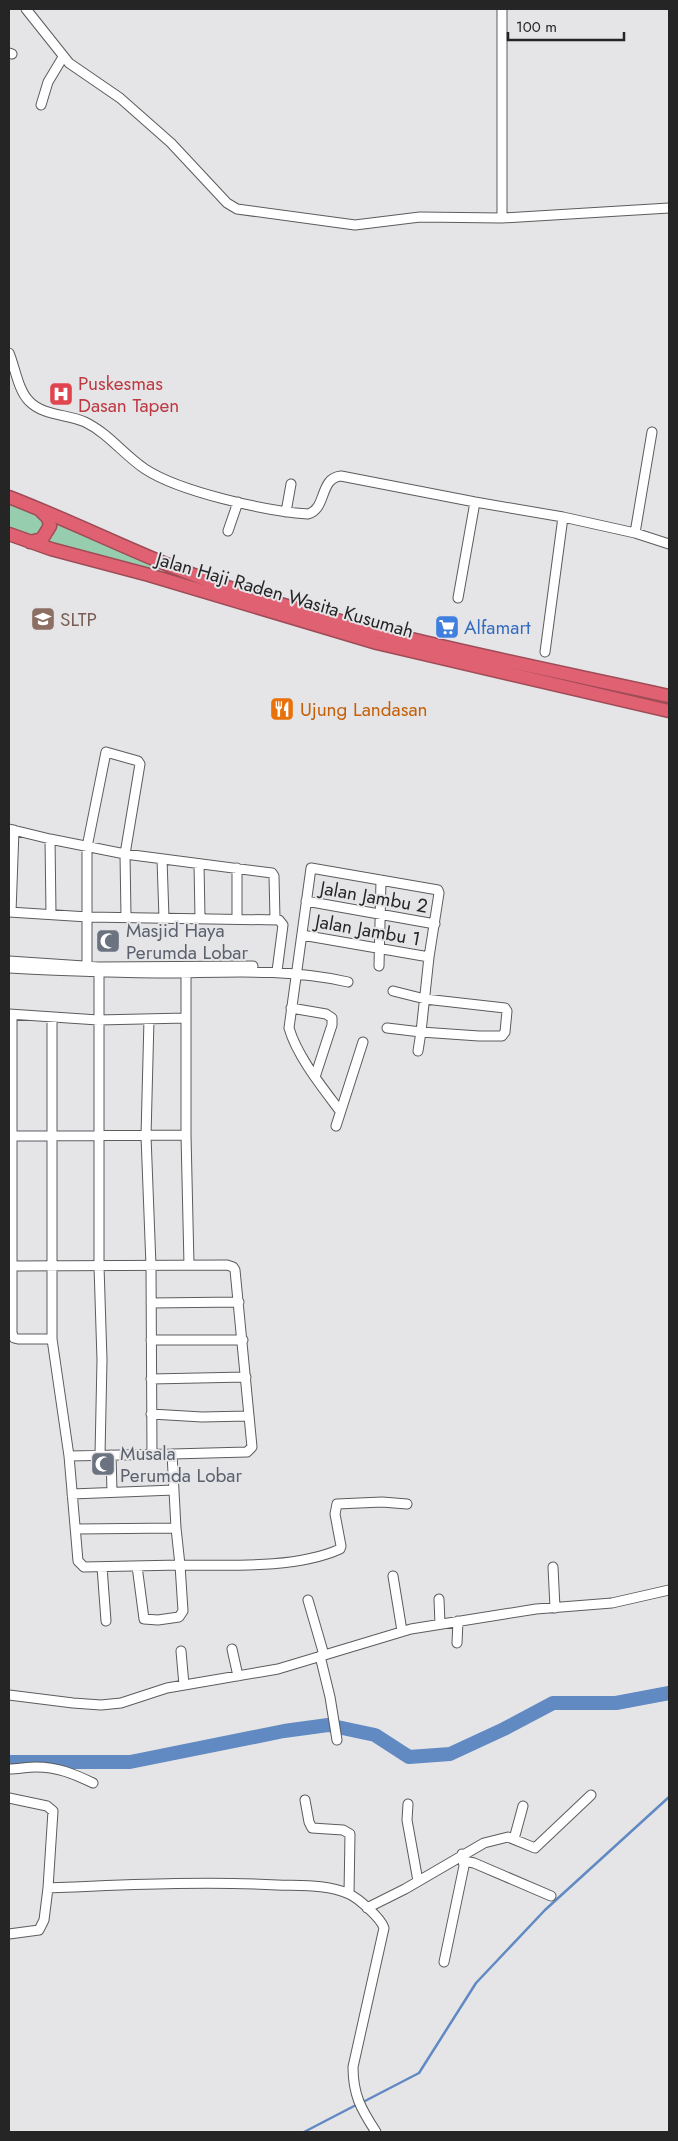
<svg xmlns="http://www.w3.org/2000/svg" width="678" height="2141" font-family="Jost,sans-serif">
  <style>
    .green { fill: #96cdaf }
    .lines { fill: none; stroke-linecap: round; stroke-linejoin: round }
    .stream { stroke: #6189c2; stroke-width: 2.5 }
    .river { stroke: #6189c2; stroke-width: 14 }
    .minor-casing { stroke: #5b5c5e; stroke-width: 11 }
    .highway-casing { stroke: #9f4c57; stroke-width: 15 }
    .minor { stroke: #fff; stroke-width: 9 }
    .highway { stroke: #e06172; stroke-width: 12 }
    .labels { text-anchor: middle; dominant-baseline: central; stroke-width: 4; stroke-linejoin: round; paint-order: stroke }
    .health-label { font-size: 19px; fill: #be3a42; stroke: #e5e5e8; text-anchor: start }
    .street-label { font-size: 19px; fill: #252526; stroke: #e5e5e8 }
    .education-label { font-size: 19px; fill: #785e54; stroke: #e5e5e8; text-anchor: start }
    .shop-label { font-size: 19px; fill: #366cbe; stroke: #e5e5e8; text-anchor: start }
    .food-label { font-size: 19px; fill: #c56008; stroke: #e5e5e8; text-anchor: start }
    .worship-label { font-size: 19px; fill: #5b616d; stroke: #e5e5e8; text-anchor: start }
  </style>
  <rect width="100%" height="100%" fill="#e5e5e8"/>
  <path class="green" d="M 9,502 L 44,516 L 48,525 L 35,538 L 9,528 Z
    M 54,519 L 160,570 L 212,589 L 45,546 L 53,536 Z"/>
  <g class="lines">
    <path class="stream" d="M 363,2102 L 419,2073 L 476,1983 L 545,1910 L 669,1797
      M 304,2132 L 358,2104"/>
    <path class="river" d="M 9,1762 L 130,1762 L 284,1731 L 328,1725 L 375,1735 L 409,1757 L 450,1754 L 504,1729 L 553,1703 L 616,1703 L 669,1693"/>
    <defs>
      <path id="minor" d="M 26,9 L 69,63 L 120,98 L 171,143 L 227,203 L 237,209 L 355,225 L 420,217 L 502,218 L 669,208
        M 502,9 L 502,218
        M 9,53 L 12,54
        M 41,105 L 48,82 L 63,57
        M 9,353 C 15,367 18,390 29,401 C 43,416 68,414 85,422 C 108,433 124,455 145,469 C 180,492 266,511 308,514 C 327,509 319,478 341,476 L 475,502 L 563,517 L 635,533 L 669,544
        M 286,512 L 291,484
        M 228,531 L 238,502
        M 635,533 L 652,432
        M 458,598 L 475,502
        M 545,652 L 563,517
        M 9,829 L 50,839 L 125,854 L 272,873 L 274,876 L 275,919
        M 50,839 L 51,914
        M 162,859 L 164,918
        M 199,864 L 200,918
        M 237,868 L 237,919
        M 306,901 L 435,924
        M 9,912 L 88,917 L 279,920 L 283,925 L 277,971
        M 11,912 L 14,830
        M 302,935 L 429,957
        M 9,961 L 99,967 L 253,966
        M 87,966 L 87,847 L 106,752 L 138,761 L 140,764 L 125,854 L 126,917
        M 379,966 L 381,880
        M 99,967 L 99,1266 L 102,1360 L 100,1455
        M 9,968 C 65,971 120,973 177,973 C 236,972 290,969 348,982
        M 186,968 L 186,1135 L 189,1265
        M 291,1008 L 326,1014 L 332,1018 L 332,1025 L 315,1077
        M 9,1014 L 98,1020 L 186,1018
        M 12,1015 L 12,1333 L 14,1338 L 18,1339 L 52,1339
        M 52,1017 L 52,1339 L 69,1456 L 78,1561 L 84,1567 L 180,1565 L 176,1528 L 172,1454 L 69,1456
        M 149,1019 L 146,1136 L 151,1266 L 152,1454
        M 387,1028 L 421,1032 L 418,1051
        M 340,1111 C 322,1087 297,1056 289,1028 L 311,868 L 438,890 L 439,893 L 429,957 L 421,1032 L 479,1036 L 502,1036 L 505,1032 L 507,1011 L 505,1008 L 425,999 L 393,991
        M 336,1126 L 363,1042
        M 11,1136 L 186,1135
        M 13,1266 L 227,1265 L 233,1267 L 235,1270 L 252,1447 L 247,1452 L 172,1454
        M 151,1303 L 239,1302
        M 151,1340 L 243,1340
        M 151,1379 L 246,1377
        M 151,1414 L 202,1417 L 248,1416
        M 111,1455 L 112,1492
        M 72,1494 L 174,1490
        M 76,1529 L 176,1528
        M 137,1566 L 144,1619 L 158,1620 L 179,1617 L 183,1611 L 180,1565 C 228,1565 296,1569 340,1549 L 341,1546 L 335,1514 L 337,1504 L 382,1502 L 407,1504
        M 102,1567 L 106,1621
        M 553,1567 L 555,1608
        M 393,1576 L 402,1631
        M 439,1599 L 440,1624
        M 308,1600 L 324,1655
        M 457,1643 L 458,1621
        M 232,1649 L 238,1676
        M 181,1651 L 184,1685
        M 320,1656 L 330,1697 L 337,1740
        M 9,1695 L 73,1703 L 101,1705 L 121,1703 L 167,1688 L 278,1669 L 411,1629 L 536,1609 L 612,1603 L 669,1590
        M 9,1769 C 18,1769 27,1767 36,1767 C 58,1767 74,1774 93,1783
        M 9,1798 L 47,1806 L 53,1811 L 48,1888
        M 305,1800 L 309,1822 L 312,1828 L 343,1830 L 350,1834 L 349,1894
        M 408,1804 L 407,1820 L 418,1881
        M 514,1839 L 523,1806
        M 464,1861 L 474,1863 L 551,1896
        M 367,1908 L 405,1889 L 484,1843 L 508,1837 L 535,1848 L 591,1795
        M 9,1934 L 39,1930 L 44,1920 L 48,1888 C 125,1885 201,1881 277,1885 C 300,1886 327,1884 349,1894 C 358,1898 381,1918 384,1928 L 353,2067 C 353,2095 361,2109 376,2132
        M 444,1962 L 464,1866 L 462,1854"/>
      <path id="highway" d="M 9,497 C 84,526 156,564 233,589 C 375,636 523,664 669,696
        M 9,534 L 51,549 L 149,575 L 377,643 L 669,711
        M 30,542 L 42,539 L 50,526 L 48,518 L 40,510"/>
    </defs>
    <use href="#minor" class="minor-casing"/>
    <use href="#highway" class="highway-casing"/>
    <use href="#minor" class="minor"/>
    <use href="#highway" class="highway"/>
  </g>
  <defs>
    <symbol id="hospital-square" viewBox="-11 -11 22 22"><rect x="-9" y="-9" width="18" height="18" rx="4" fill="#e0444e" stroke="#e5e5e8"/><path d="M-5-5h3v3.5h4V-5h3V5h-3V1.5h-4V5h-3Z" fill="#fff"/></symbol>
    <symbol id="school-square" viewBox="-11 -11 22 22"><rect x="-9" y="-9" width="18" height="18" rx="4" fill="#8d6e63" stroke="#e5e5e8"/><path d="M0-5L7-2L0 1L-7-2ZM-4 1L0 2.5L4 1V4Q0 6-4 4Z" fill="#fff"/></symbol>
    <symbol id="supermarket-square" viewBox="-11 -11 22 22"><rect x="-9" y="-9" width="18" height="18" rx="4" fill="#3f7fe0" stroke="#e5e5e8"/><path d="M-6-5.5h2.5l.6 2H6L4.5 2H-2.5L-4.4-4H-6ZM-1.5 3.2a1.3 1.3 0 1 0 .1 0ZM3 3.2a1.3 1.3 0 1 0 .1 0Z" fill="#fff"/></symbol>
    <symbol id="restaurant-square" viewBox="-11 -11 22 22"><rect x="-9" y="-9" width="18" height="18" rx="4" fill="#e8710a" stroke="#e5e5e8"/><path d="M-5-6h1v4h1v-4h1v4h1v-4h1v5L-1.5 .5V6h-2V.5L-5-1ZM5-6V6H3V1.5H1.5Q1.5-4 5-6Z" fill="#fff"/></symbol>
    <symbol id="mosque-square" viewBox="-11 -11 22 22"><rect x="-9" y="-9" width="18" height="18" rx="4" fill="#6b7280" stroke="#e5e5e8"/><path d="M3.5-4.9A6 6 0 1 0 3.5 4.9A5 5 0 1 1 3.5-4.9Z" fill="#fff"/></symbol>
  </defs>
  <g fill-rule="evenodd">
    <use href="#hospital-square" x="47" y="380" width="28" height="28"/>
    <use href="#school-square" x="29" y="605" width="28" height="28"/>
    <use href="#supermarket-square" x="433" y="613" width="28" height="28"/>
    <use href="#restaurant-square" x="268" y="695" width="28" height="28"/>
    <use href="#mosque-square" x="94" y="927" width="28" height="28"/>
    <use href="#mosque-square" x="89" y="1450" width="28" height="28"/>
  </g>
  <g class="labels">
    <g class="health-label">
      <text x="78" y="383">Puskesmas<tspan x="78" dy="22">Dasan Tapen</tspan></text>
    </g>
    <g class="street-label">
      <text transform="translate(285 595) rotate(16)">Jalan Haji Raden Wasita Kusumah</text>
      <text transform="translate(374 897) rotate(10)">Jalan Jambu 2</text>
      <text transform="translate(368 930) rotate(10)">Jalan Jambu 1</text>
    </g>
    <g class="education-label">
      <text x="60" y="619">SLTP</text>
    </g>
    <g class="shop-label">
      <text x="464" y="627">Alfamart</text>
    </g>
    <g class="food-label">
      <text x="300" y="709">Ujung Landasan</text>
    </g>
    <g class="worship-label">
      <text x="126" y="930">Masjid Haya<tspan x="126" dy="22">Perumda Lobar</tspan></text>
      <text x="120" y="1453">Musala<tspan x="120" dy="22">Perumda Lobar</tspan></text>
    </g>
  </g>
  <rect width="678" height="2141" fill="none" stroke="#252526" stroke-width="20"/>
  <path d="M508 32v8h116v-8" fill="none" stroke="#252526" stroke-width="2.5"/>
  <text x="516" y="32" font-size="15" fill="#252526" stroke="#e5e5e8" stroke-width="4" paint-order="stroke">100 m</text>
</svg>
